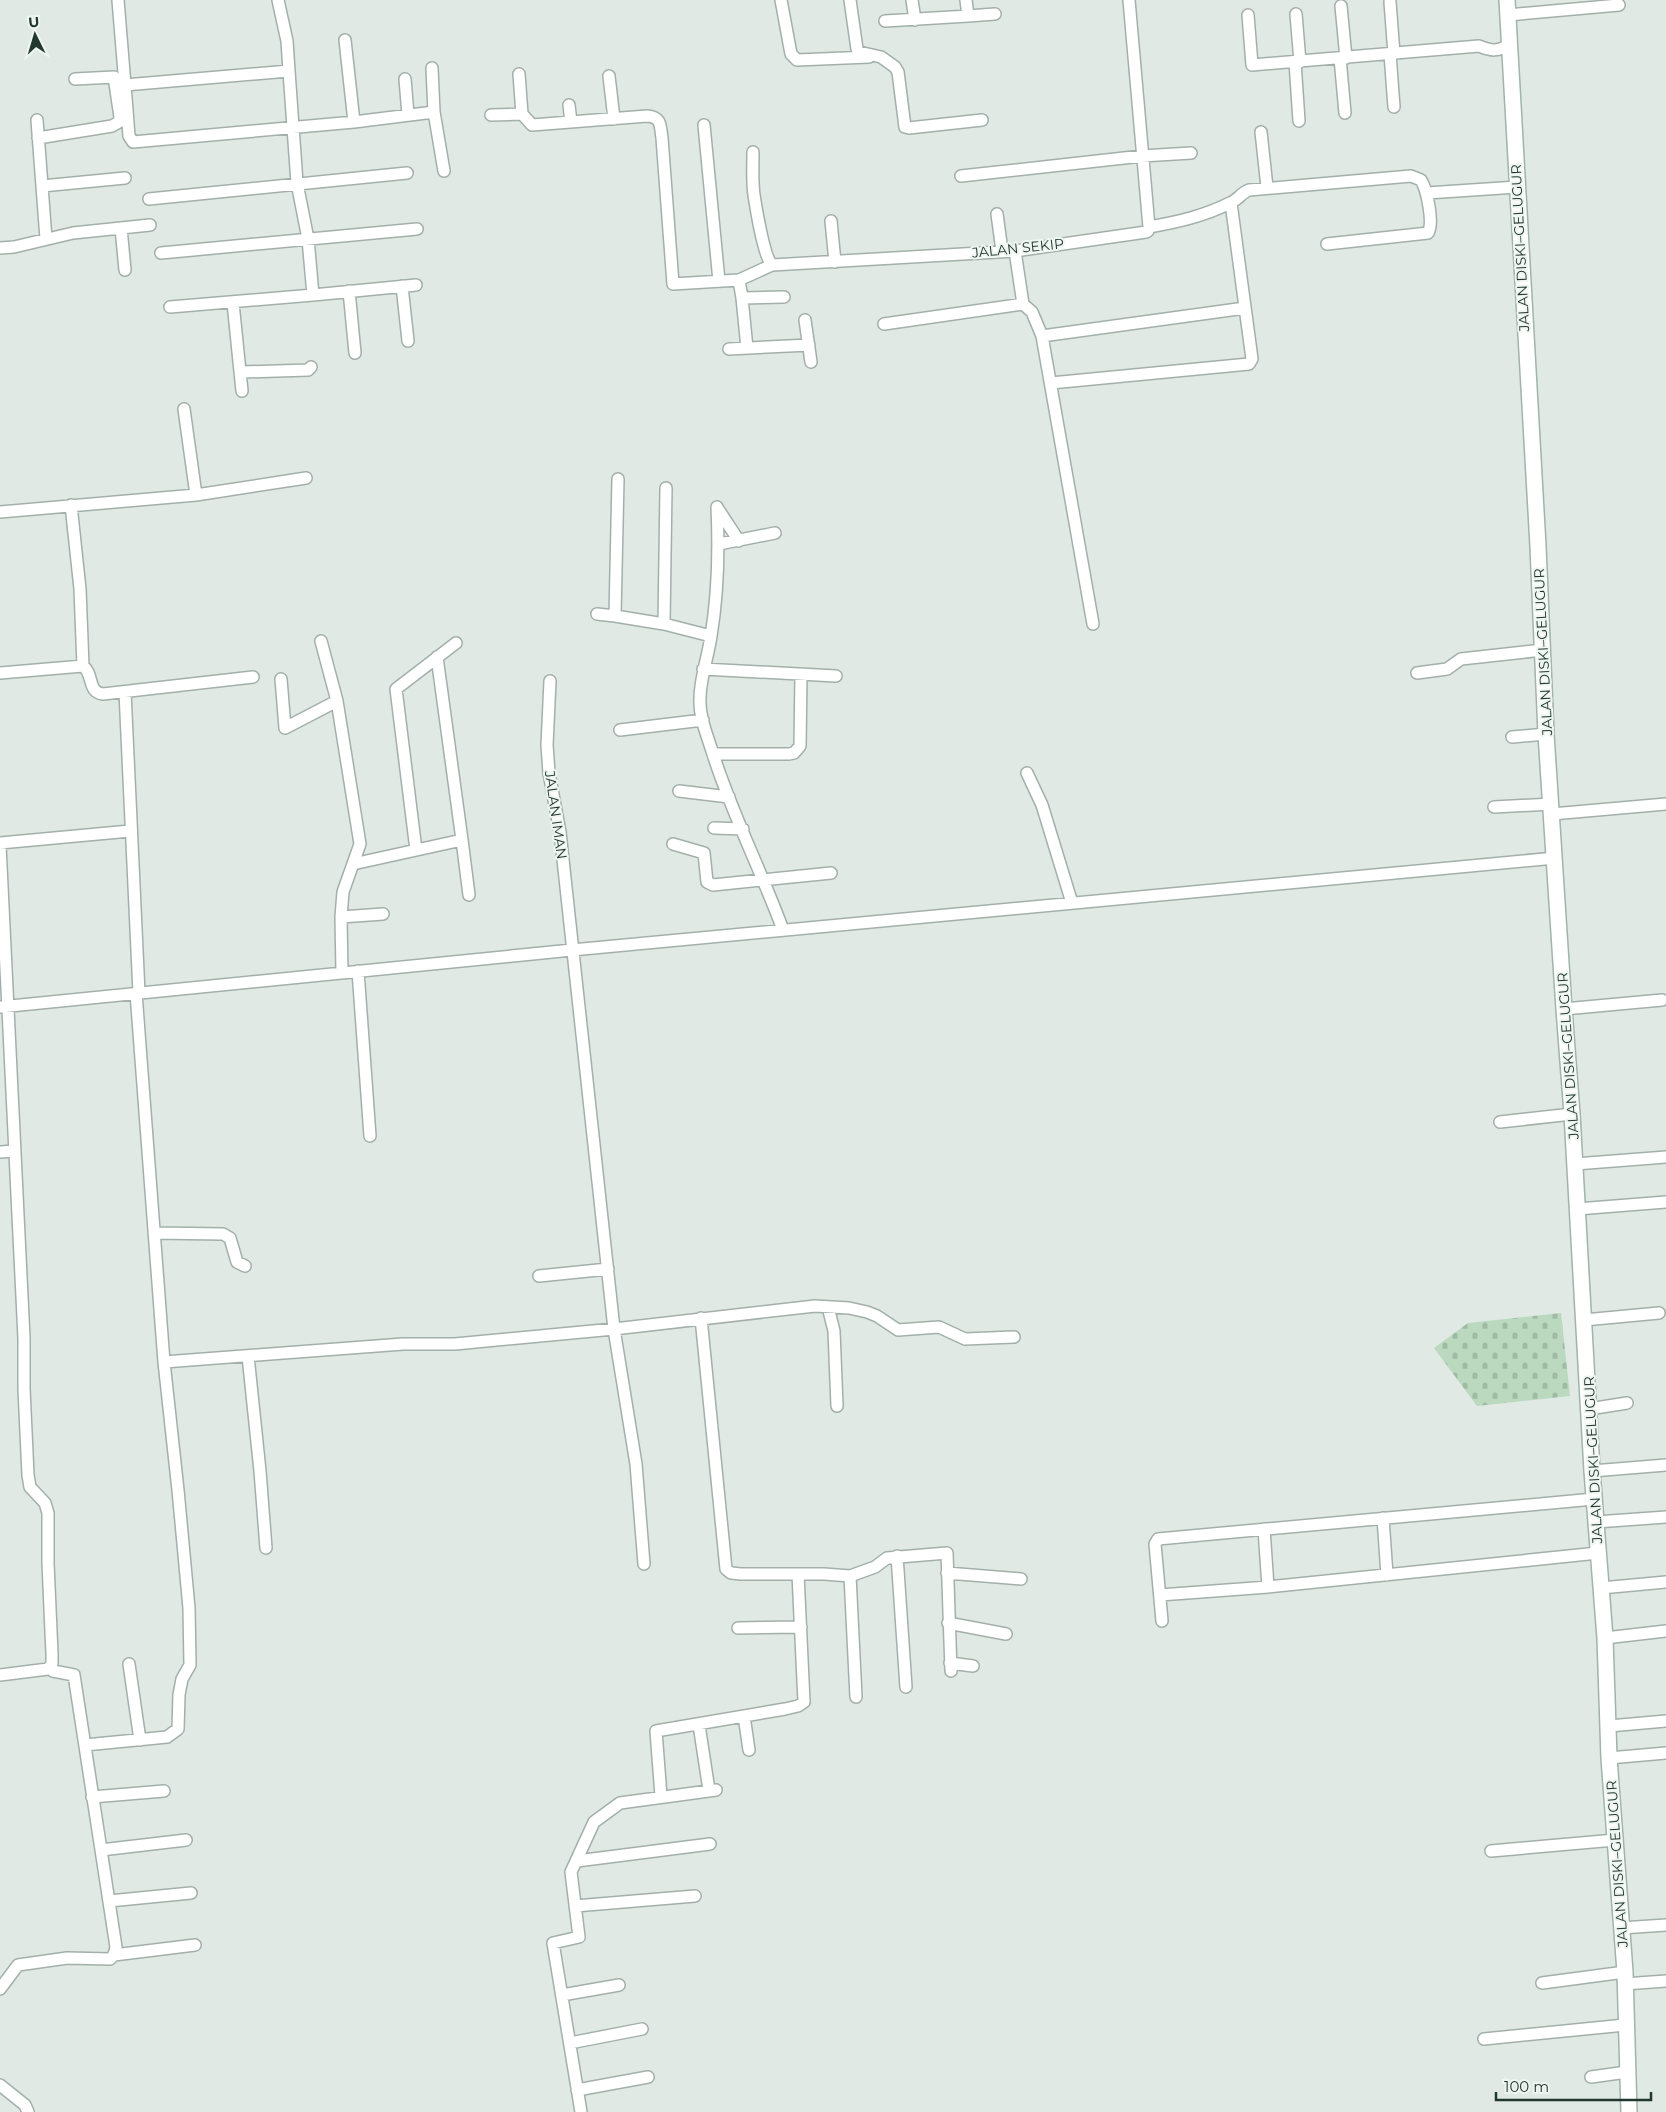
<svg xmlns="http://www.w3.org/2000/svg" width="1666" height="2112" font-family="Montserrat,sans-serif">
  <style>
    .cemetery { fill: url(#cemetery-stones) }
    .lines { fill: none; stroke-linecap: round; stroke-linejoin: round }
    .street-casing { stroke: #a3b0aa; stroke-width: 14 }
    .secondary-casing { stroke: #a0b4aa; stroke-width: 18 }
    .street { stroke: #fff; stroke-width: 11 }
    .secondary { stroke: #fff; stroke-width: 15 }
    .labels { text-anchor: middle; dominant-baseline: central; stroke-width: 4; stroke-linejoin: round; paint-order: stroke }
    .street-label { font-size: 14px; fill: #22382f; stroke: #eff6f2 }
  </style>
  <defs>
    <pattern id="cemetery-stones" width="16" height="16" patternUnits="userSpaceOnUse" patternTransform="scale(1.25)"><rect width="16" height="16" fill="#bad9bf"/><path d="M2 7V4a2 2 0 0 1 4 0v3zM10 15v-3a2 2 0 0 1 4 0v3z" fill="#a0bba4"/></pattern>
  </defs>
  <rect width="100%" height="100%" fill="#e0e9e4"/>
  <path class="cemetery" d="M 1561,1313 L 1570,1396 L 1477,1406 L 1434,1348 L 1468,1323 Z"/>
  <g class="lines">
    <defs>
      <path id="street" d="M 118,0 L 125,85 L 289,71 L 297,183 L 308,239 L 313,295 L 170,307
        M 278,0 L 287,41 L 289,71
        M 781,0 L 791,54 L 797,60 L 869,57
        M 850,0 L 857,49 L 859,52 L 881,57 L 895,67 L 898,72 L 905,127 L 909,128 L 982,120
        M 912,0 L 915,20
        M 1390,2 L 1394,54
        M 1341,6 L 1346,58
        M 1296,14 L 1300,62
        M 1248,15 L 1252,65 L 1479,46 C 1491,51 1499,52 1509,44
        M 1508,15 L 1619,5
        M 968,16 L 995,14
        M 885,21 L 968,16 L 966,0
        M 345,40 L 354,122
        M 1390,54 L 1394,107
        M 1340,58 L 1345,113
        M 1295,62 L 1299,121
        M 432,68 L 434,112 L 444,171
        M 519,74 L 522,114
        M 609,76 L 614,119
        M 405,79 L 408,115
        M 125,85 L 129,136 L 133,142 L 354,122 L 434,112
        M 569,105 L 571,122
        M 491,115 L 522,114 L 532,125 L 647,116 C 662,117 660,126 662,138 L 673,284 L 739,280 L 772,265
        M 37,120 L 46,239
        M 704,125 L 719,281
        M 1261,132 L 1267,187
        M 38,138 L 112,126 L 119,122 L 120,117 L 114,77 L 75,79
        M 753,152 C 753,166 752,181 754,195 C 756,208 764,257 772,265 L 1015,251 L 1146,232 L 1148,231 L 1149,227 L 1129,0
        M 961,176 L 1142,156 L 1191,153
        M 42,186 L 125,178
        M 1427,193 L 1517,187
        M 149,199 L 407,173
        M 997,214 L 1002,251
        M 831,221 L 835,262
        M 1149,227 C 1178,222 1204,216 1230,203 C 1238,200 1241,193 1249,190 L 1411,176 L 1421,180 C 1427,190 1434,223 1428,233 L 1327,244
        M 121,228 L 125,270
        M 0,248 L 14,247 L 73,233 L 150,225
        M 1015,251 L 1023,304 L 1032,312 L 1042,336 L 1093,624
        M 161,253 L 417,229
        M 739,280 L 742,298 L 784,297
        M 402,286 L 408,341
        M 349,291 L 355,353
        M 313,295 L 416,285
        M 742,298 L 747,348
        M 233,303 L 242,391
        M 805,320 L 811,362
        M 884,324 L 1023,304
        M 1042,336 L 1245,308
        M 729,349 L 809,345
        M 242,372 L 308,370 L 311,367
        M 1051,383 L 1249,364 L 1252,359 L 1231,203
        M 618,479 L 615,616 L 664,624 L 711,636
        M 196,495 L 306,478
        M 71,505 L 80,589 L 83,666
        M 717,507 C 719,550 718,594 711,636 C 708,657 700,678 700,699 C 699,716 707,735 712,751 C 731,812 761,870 783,930
        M 718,509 L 739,541
        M 0,512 L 196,495 L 184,409
        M 719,544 L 775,533
        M 597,614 L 615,616
        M 664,624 L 666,488
        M 321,641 L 337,701
        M 437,657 L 462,840
        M 703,669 L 836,676
        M 0,673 L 83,666 C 94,674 87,692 103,694 L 253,677
        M 1417,673 L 1447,669 L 1461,659 L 1543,650
        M 281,679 L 285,728 L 337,701 L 360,844 L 343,892 L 341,917 L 342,973
        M 550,681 L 547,745 L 549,773 L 560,832 L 614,1329 L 636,1464 L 644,1564
        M 125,692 L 139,993
        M 620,730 L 703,720
        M 1512,737 L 1546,734
        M 713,754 L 789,754 L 794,753 L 800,746 L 801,675
        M 1027,773 L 1042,805 L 1072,903
        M 679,791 L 729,797
        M 1494,807 L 1552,804
        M 1552,814 L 1666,804
        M 714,828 L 743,829
        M 0,843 L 130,831
        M 673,844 L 704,853 L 707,882 L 713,885 L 831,873
        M 0,845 L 24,1338 L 24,1389 L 28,1475 L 30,1487 L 45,1503 L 48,1513 L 48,1563 L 52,1654 L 52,1664 L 48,1669 L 0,1675
        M 416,850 L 396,689 L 456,643
        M 353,864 L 462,840 L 469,895
        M 341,917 L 383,914
        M 358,971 L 370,1136
        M 0,1007 L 572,950 L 1555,858
        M 1564,1009 L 1662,1000
        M 1500,1122 L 1572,1114
        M 0,1152 L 14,1151
        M 1575,1164 L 1666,1157
        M 1577,1209 L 1666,1202
        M 154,1233 L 223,1234 L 230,1238 L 237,1262 L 245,1266
        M 539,1276 L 608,1269
        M 828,1307 L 834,1331 L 837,1406
        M 701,1318 L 726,1569 L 731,1573 L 741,1574 L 824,1574 L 850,1576 L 856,1697
        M 1584,1320 L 1659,1313
        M 248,1356 L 260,1471 L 266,1548
        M 164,1362 L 403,1344 L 455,1344 L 614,1329 L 815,1306 L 849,1308 L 867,1312 L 877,1316 L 898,1330 L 939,1327 L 965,1339 L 1014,1337
        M 1589,1409 L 1627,1403
        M 1592,1471 L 1666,1465
        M 1383,1518 L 1387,1575
        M 1596,1522 L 1666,1517
        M 1264,1529 L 1268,1587
        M 897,1556 L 906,1687
        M 947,1573 L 1021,1579
        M 850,1576 L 875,1567 L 887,1558 L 947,1553 L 951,1671
        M 1601,1588 L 1666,1582
        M 1160,1595 L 1268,1587 L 1598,1553
        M 1162,1621 L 1155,1544 L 1158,1539 L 1594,1499
        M 948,1623 L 1006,1634
        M 738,1628 L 801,1627
        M 1605,1638 L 1666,1631
        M 950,1663 L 973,1666
        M 129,1664 L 140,1740
        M 744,1716 L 749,1750
        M 699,1725 L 709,1790
        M 1609,1726 L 1666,1721
        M 85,1745 L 167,1737 L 178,1729 L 179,1695 L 182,1679 L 190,1665 L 189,1608 L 178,1490 L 164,1362 L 136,993
        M 1609,1758 L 1666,1753
        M 661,1796 L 656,1731 L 785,1709 L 798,1706 L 804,1702 L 798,1574
        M 92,1797 L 164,1791
        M 101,1850 L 186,1840
        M 1491,1851 L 1615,1840
        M 577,1861 L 710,1844
        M 109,1901 L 191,1893
        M 575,1906 L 695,1896
        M 1621,1928 L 1666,1925
        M 114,1955 L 195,1945
        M 1542,1983 L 1625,1972
        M 1624,1984 L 1666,1981
        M 0,1989 L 18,1965 L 67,1958 L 110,1959 L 114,1955 L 116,1947 L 74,1675 L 53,1671 L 50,1667
        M 562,1995 L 619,1985
        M 1484,2039 L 1625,2025
        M 570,2043 L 642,2029
        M 1591,2077 L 1627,2072
        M 0,2085 L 25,2105 L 28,2112
        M 577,2090 L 648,2077
        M 581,2112 L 553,1943 L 579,1937 L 571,1872 L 594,1822 L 620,1803 L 716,1790"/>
      <path id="secondary" d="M 1507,0 L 1538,546 L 1546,734 L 1564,1009 L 1572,1114 L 1592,1471 L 1605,1638 L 1609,1758 L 1625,1972 L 1629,2112"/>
    </defs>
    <use href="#street" class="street-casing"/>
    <use href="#secondary" class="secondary-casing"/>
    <use href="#street" class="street"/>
    <use href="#secondary" class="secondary"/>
  </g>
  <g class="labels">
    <g class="street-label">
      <text transform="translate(1018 248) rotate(-6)">JALAN SEKIP</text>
      <text transform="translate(1520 248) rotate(-93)">JALAN DISKI–GELUGUR</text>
      <text transform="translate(1543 652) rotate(-93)">JALAN DISKI–GELUGUR</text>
      <text transform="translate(556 815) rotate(82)">JALAN IMAN</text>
      <text transform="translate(1568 1056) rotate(-94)">JALAN DISKI–GELUGUR</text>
      <text transform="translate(1593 1460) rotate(-93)">JALAN DISKI–GELUGUR</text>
      <text transform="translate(1617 1864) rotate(-94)">JALAN DISKI–GELUGUR</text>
    </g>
  </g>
  <g transform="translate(35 35) rotate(355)" stroke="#eff6f2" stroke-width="4" paint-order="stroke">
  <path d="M0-4L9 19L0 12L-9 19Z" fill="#22382f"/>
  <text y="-8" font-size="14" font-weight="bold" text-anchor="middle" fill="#22382f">U</text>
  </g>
  <path d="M1496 2092v8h155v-8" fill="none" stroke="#22382f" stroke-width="2.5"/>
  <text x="1504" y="2092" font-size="15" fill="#22382f" stroke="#eff6f2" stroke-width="4" paint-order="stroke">100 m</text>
</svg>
